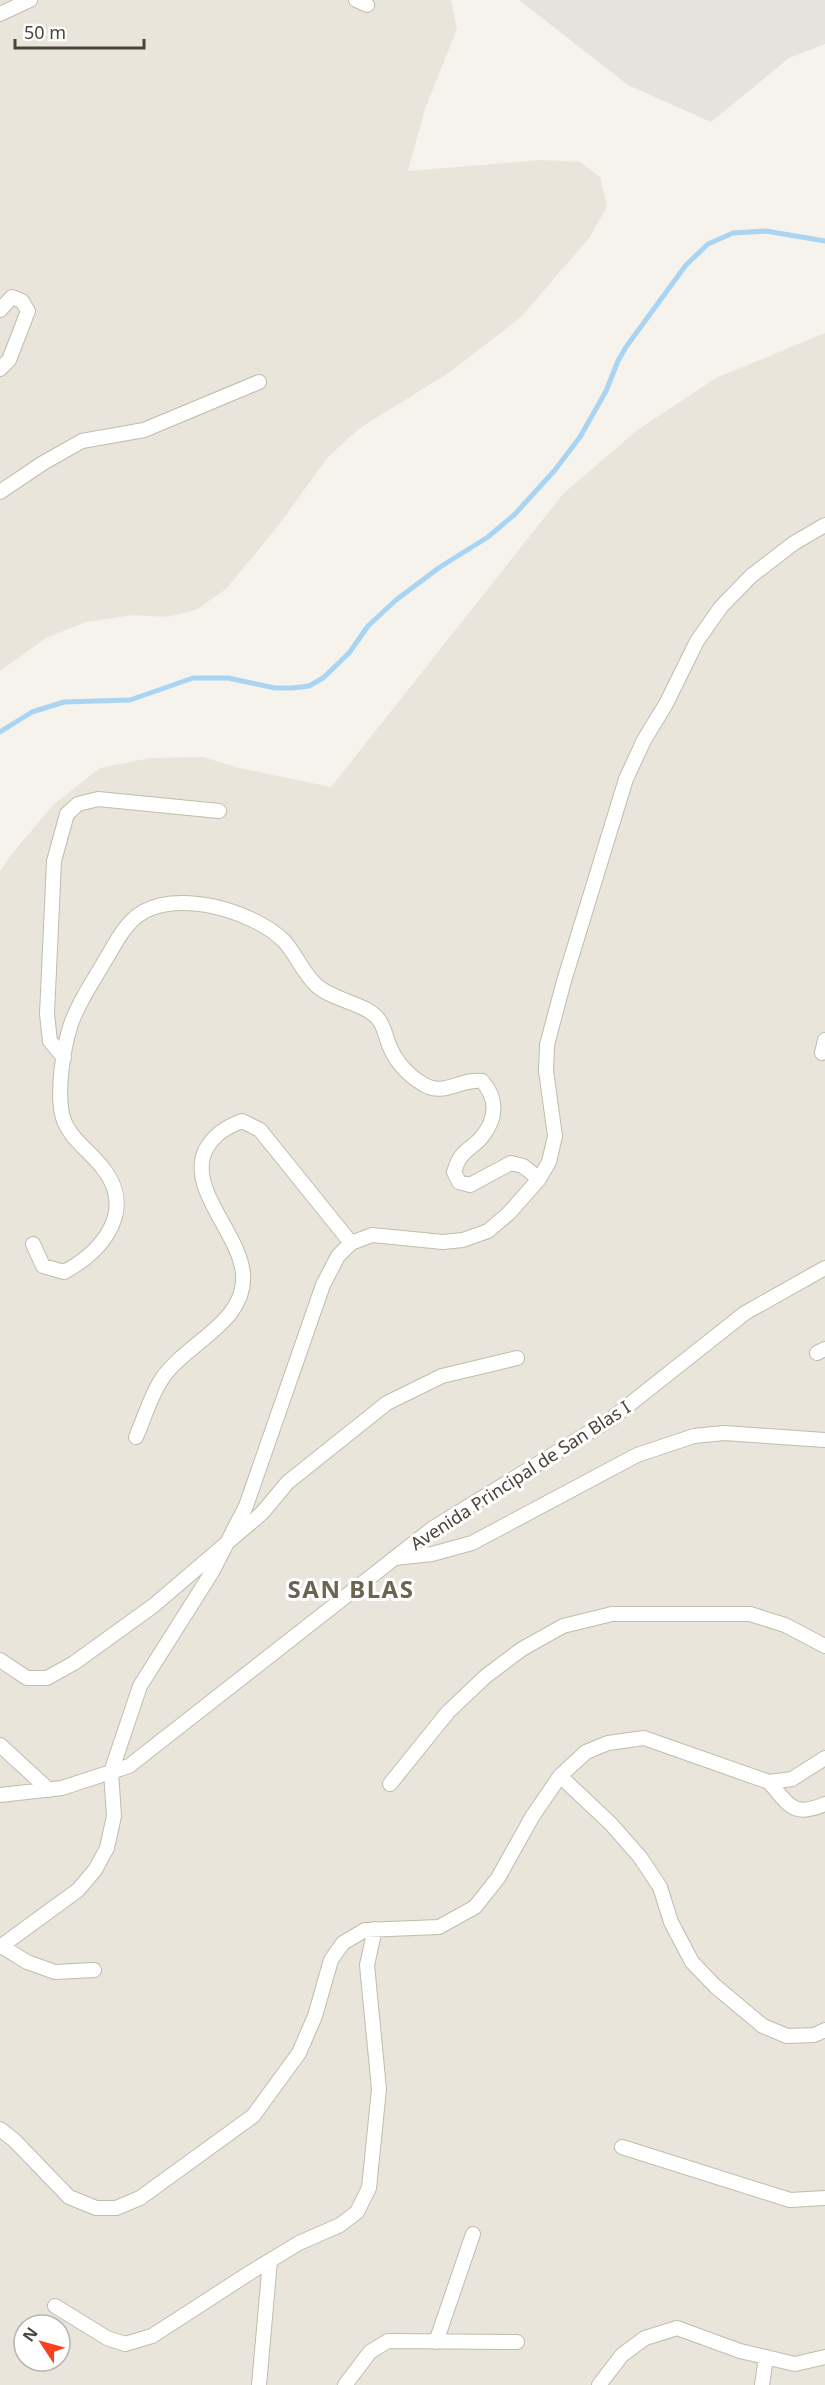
<svg xmlns="http://www.w3.org/2000/svg" width="825" height="2385" font-family="'Noto Sans',sans-serif">
  <style>
    .residential { fill: #eae5da; fill-rule: evenodd }
    .industrial { fill: #e6e2dd }
    .lines { fill: none; stroke-linecap: round; stroke-linejoin: round }
    .stream { stroke: #a9d4f2; stroke-width: 5 }
    .street-casing { stroke: #c2bbae; stroke-width: 16 }
    .street { stroke: #fff; stroke-width: 14 }
    .labels { text-anchor: middle; dominant-baseline: central; stroke-width: 6; stroke-linejoin: round; paint-order: stroke }
    .street-label { font-size: 18px; fill: #4b4439; stroke: #fff }
    .district-label { font-size: 24px; font-weight: bold; letter-spacing: 1.5px; fill: #6e6250; stroke: #fff }
  </style>
  <rect width="100%" height="100%" fill="#f6f3ec"/>
  <path class="residential" d="M 0,0 L 451,0 L 457,29 L 425,109 L 408,171 L 542,160 L 580,162 L 600,177 L 607,206 L 590,237 L 521,317 L 450,372 L 360,428 L 328,457 L 278,526 L 226,589 L 196,610 L 167,617 L 133,615 L 86,622 L 46,638 L 0,671 Z
    M 825,333 L 825,2385 L 0,2385 L 0,872 L 11,855 L 53,805 L 100,768 L 150,758 L 203,757 L 239,768 L 331,787 L 563,494 L 636,431 L 716,378 ZM 24,2325 L 60,2325 L 60,2361 L 24,2361 Z"/>
  <path class="industrial" d="M 519,0 L 825,0 L 825,44 L 789,58 L 711,122 L 628,85 Z"/>
  <g class="lines">
    <path class="stream" d="M 0,732 L 32,712 L 64,702 L 130,700 L 193,678 L 228,678 L 275,688 L 292,688 L 309,686 L 323,678 L 349,653 L 368,626 L 396,600 L 440,567 L 488,537 L 515,514 L 555,470 L 580,437 L 606,391 L 618,361 L 626,347 L 686,265 L 708,244 L 733,233 L 766,231 L 825,241"/>
    <defs>
      <path id="street" d="M 356,0 L 367,5
        M 0,14 L 30,0
        M 0,310 L 12,297 L 22,301 L 28,311 L 9,360 L 0,369
        M 0,492 L 43,463 L 82,441 L 144,430 L 259,382
        M 822,1053 L 825,1040
        M 64,1058 L 50,1041 L 47,1014 L 54,861 L 67,814 L 78,804 L 98,799 L 219,811
        M 33,1244 L 43,1266 L 64,1272 C 103,1251 137,1210 102,1167 C 88,1149 67,1137 62,1114 C 57,1089 63,1048 71,1024 C 78,1003 92,983 103,964 C 113,948 122,928 137,916 C 174,887 254,911 284,941 C 296,954 303,973 316,985 C 333,1001 367,1003 379,1020 C 384,1027 386,1037 389,1045 C 396,1063 411,1079 429,1087 C 446,1094 464,1078 482,1081 C 498,1099 497,1119 481,1138 C 475,1145 465,1150 460,1158 C 457,1162 456,1167 454,1172 L 459,1182 L 470,1185 L 511,1163 L 523,1166 L 539,1179
        M 817,1353 L 825,1349
        M 136,1437 C 144,1419 150,1398 160,1382 C 182,1344 247,1324 243,1274 C 240,1234 188,1190 205,1151 C 213,1135 226,1127 242,1121 L 260,1130 L 351,1243
        M 395,1558 L 432,1554 L 472,1543 L 637,1455 L 694,1436 L 724,1433 L 825,1440
        M 0,1660 L 27,1678 L 47,1678 L 74,1663 L 153,1606 L 262,1513 L 288,1482 L 387,1403 L 442,1376 L 517,1358
        M 0,1745 L 49,1790
        M 560,1776 L 611,1824 L 640,1857 L 660,1887 L 671,1922 L 692,1962 L 715,1986 L 763,2026 L 787,2036 L 814,2035 L 825,2030
        M 769,1782 C 789,1805 793,1818 825,1804
        M 390,1784 L 448,1712 L 486,1676 L 522,1649 L 563,1626 L 612,1614 L 750,1614 L 785,1625 L 825,1646
        M 0,1795 L 62,1788 L 129,1766 L 433,1528 L 611,1419 L 745,1313 L 825,1268
        M 1,1946 L 27,1962 L 55,1972 L 94,1970
        M 0,1947 L 78,1890 L 95,1870 L 107,1848 L 114,1816 L 111,1772 L 140,1686 L 212,1572 L 246,1506 L 323,1285 L 338,1256 L 351,1243 L 372,1235 L 443,1242 L 463,1240 L 488,1231 L 509,1213 L 539,1179 L 549,1162 L 555,1136 L 546,1071 L 547,1045 L 564,981 L 626,779 L 644,740 L 666,704 L 697,641 L 721,607 L 751,576 L 794,543 L 825,525
        M 0,2129 L 14,2140 L 69,2197 L 96,2208 L 116,2208 L 140,2198 L 253,2116 L 299,2053 L 315,2016 L 331,1960 L 343,1943 L 365,1930 L 439,1927 L 475,1907 L 498,1878 L 532,1817 L 560,1776 L 586,1752 L 608,1743 L 644,1738 L 769,1782 L 792,1779 L 825,1758
        M 622,2147 L 790,2200 L 825,2198
        M 55,2306 L 107,2338 L 125,2344 L 152,2336 L 251,2272 L 299,2243 L 340,2225 L 357,2212 L 369,2188 L 379,2089 L 367,1965 L 375,1929
        M 436,2342 L 473,2234
        M 259,2385 L 270,2261
        M 345,2385 L 370,2352 L 388,2341 L 517,2342
        M 599,2385 L 622,2355 L 645,2338 L 677,2328 L 740,2351 L 795,2364 L 825,2357
        M 762,2385 L 766,2357"/>
    </defs>
    <use href="#street" class="street-casing"/>
    <use href="#street" class="street"/>
  </g>
  <g class="labels">
    <g class="street-label">
      <text transform="translate(520 1475) rotate(-33)">Avenida Principal de San Blas I</text>
    </g>
    <g class="district-label">
      <text x="351" y="1588">SAN BLAS</text>
    </g>
  </g>
  <g transform="translate(42 2343) rotate(306)"><circle r="28" fill="#ffffff" stroke="#b7b4b0" stroke-width="1.5"/>
  <path d="M0-4.5L10 22L0 15L-10 22Z" fill="#fc3f1d"/>
  <text y="-9" font-size="16" font-weight="bold" text-anchor="middle" fill="#4b4439">N</text>
  </g>
  <path d="M15 39v9h129v-9" fill="none" stroke="#4b4439" stroke-width="3"/>
  <text x="24" y="39" font-size="18" fill="#4b4439" stroke="#ffffff" stroke-width="4.5" paint-order="stroke">50 m</text>
</svg>
